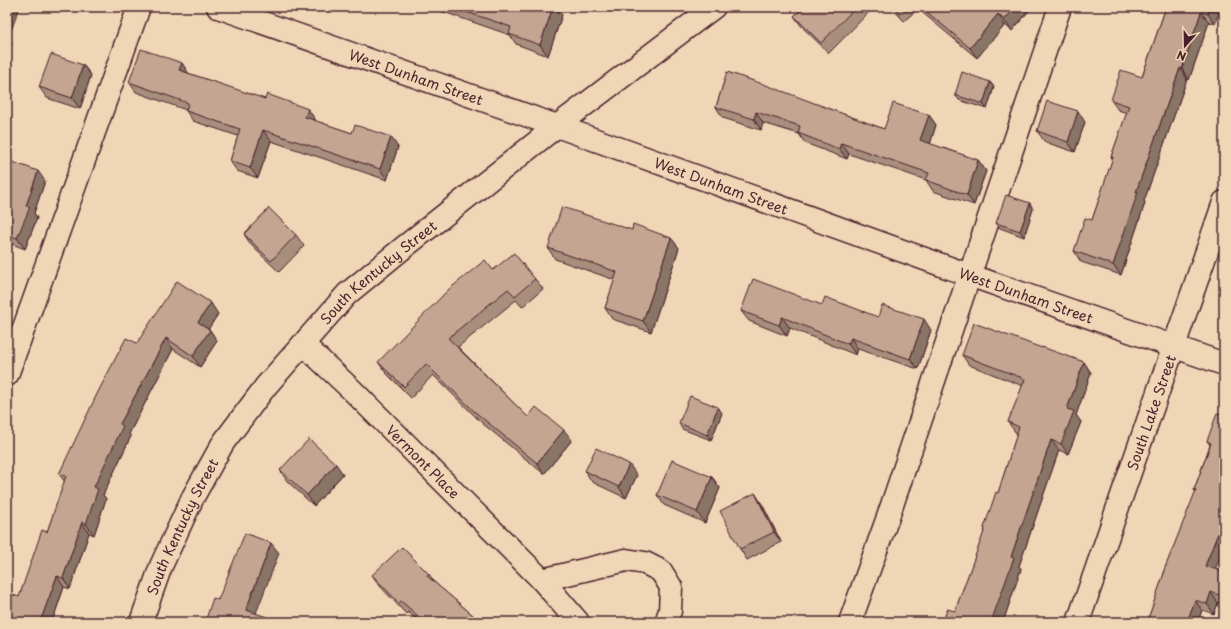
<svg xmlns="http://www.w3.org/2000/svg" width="1231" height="629" font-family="'Playpen Sans',sans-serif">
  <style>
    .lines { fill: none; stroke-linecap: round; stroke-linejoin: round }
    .minor-casing { stroke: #4a1f2b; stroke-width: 25 }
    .minor { stroke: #efd6b6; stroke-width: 22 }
    .wall { fill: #a88e7d; stroke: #4a1f2b }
    .shaded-wall { fill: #887466; stroke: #4a1f2b }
    .building { fill: #c3a591; stroke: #4a1f2b }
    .labels { text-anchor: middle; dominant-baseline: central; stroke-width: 3.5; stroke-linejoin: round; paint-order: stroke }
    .street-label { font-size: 14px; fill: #4a1f2b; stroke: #efd6b6 }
  </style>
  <rect width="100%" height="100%" fill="#efd6b6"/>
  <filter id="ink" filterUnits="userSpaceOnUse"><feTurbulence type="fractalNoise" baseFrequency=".025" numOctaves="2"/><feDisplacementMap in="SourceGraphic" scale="8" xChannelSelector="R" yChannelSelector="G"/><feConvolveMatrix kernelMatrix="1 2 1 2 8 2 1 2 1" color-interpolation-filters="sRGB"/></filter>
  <g filter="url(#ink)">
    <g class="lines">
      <defs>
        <g id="minor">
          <path id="s1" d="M 218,7 L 557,126 L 969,275 L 1224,364"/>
          <path id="s2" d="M 303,344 L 353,391 L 542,580 L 578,622"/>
          <path d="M 7,375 L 139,7"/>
          <path d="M 542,580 L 626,560 L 645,563 L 661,571 L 671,587 L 670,611 L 666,622"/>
          <path id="s3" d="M 141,622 L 161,566 L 193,497 L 223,443 L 266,386 L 347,294 L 403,248 L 557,126 L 714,7"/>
          <path d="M 850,622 L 888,517 L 1060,7"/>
          <path id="s4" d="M 1078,622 L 1224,202"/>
        </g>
      </defs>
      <use href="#minor" class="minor-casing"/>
      <use href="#minor" class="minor"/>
    </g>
    <path class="wall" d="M 429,7 L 556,7 L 562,15 L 548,56 L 516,44 L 510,35 Z
      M 804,7 L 874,7 L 829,53 L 802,27 L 794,16 Z
      M 891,7 L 1032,7 L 1012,31 L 1005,25 L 977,58 L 918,9 L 904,21 Z
      M 1166,7 L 1221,7 L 1215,24 L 1209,22 L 1189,80 L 1187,79 L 1144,201 L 1145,203 L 1121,275 L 1081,262 L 1074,251 L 1092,220 L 1113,159 L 1111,157 L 1127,113 L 1118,110 L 1111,100 L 1142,77 Z
      M 182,63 L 188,73 L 315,119 L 315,121 L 352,133 L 398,147 L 387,180 L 271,141 L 258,178 L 237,171 L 230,161 L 238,136 L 193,121 L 186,111 L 186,110 L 136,92 L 129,82 Z
      M 83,65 L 91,75 L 80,109 L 47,98 L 39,87 Z
      M 727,72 L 884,129 L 929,115 L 936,125 L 930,144 L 978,160 L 986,171 L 974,205 L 933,191 L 926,180 L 849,154 L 847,159 L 805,143 L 799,134 L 763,123 L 761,130 L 723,118 L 716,107 Z
      M 990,82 L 994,87 L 987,109 L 959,100 L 955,95 Z
      M 1085,122 L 1075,152 L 1045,142 L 1037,131 Z
      M 7,160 L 45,181 L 34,213 L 37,218 L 25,249 L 7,242 Z
      M 1033,209 L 1024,237 L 1000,228 L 996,223 Z
      M 632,230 L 671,238 L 679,248 L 651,332 L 612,319 L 605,308 L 615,280 L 555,259 L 548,248 Z
      M 244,234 L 296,235 L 304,246 L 279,272 L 251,245 Z
      M 493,270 L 535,279 L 543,289 L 522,307 L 516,300 L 458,347 L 528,417 L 572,440 L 544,474 L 482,423 L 433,375 L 411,398 L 386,373 L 378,362 Z
      M 822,305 L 931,330 L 918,369 L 858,349 L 856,355 L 790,328 L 787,336 L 749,321 L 741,311 Z
      M 218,314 L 208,329 L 210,330 L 217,341 L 200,367 L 173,349 L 129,434 L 131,436 L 103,495 L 106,499 L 94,535 L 89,533 L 70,589 L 64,587 L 52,622 L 7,622 L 19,597 L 47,532 L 65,482 L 59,474 L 137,343 Z
      M 1042,348 L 1084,362 L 1091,373 L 1076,415 L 1081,422 L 1068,454 L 1059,450 L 1019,566 L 1021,569 L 1003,622 L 943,622 L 955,611 L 985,530 L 984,528 L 998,493 L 1017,434 L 1016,433 L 1008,422 L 1023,386 L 969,365 L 962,355 Z
      M 722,413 L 711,440 L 682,429 L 679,423 Z
      M 1224,415 L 1224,547 L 1215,569 L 1224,572 L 1224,605 L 1218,603 L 1214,614 L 1202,610 L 1198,622 L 1147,622 L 1164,574 L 1163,573 L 1196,492 L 1194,490 L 1210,445 L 1207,441 Z
      M 280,470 L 343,474 L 314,506 L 287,481 Z
      M 585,471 L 637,475 L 626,498 L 592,482 Z
      M 712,477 L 720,488 L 705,523 L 664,505 L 657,495 Z
      M 762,504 L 781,542 L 747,560 L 740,549 Z
      M 429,574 L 435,583 L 481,622 L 420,622 L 408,612 L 406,614 L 380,586 L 372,575 Z"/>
    <path class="shaded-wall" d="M 9,7 L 20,7 L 8,38 L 12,43 L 7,57 L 7,12 Z
      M 553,7 L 556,7 L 562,15 L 548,56 L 540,45 Z
      M 1016,7 L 1032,7 L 1012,31 L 1004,20 Z
      M 1210,7 L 1221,7 L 1215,24 L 1208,14 Z
      M 1201,12 L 1209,22 L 1189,80 L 1182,69 Z
      M 998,14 L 1005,25 L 977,58 L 970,48 Z
      M 182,63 L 189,74 L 179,70 Z
      M 83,65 L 91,75 L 80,109 L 72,98 Z
      M 1180,68 L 1187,79 L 1144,201 L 1145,203 L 1121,275 L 1113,265 L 1136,192 Z
      M 990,82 L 994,87 L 987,109 L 983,104 Z
      M 308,109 L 315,119 L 312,128 L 305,117 Z
      M 1078,111 L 1085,122 L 1075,152 L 1068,142 Z
      M 756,112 L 763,123 L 761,130 L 754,119 Z
      M 929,115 L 936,125 L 928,151 L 920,140 Z
      M 263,130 L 271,141 L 258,178 L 250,168 Z
      M 391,137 L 398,147 L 387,180 L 380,169 Z
      M 841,143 L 849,154 L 847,159 L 839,149 Z
      M 978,160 L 986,171 L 974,205 L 967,195 Z
      M 38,171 L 45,181 L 34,213 L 37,218 L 25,249 L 17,238 L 26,206 Z
      M 1030,203 L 1033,209 L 1024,237 L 1020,231 Z
      M 671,238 L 679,248 L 651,332 L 643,321 Z
      M 211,303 L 218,314 L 206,333 L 198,322 Z
      M 782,317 L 790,328 L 787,336 L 779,325 Z
      M 924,319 L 931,330 L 918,369 L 910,359 Z
      M 210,330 L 217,341 L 200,367 L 193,356 Z
      M 166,338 L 173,349 L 129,434 L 131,436 L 103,495 L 106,499 L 94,535 L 86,524 L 94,487 L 120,424 Z
      M 851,338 L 858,349 L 856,355 L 848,344 Z
      M 1084,362 L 1091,373 L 1076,415 L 1081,422 L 1068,454 L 1061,444 L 1067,409 Z
      M 718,407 L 722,413 L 711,440 L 707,435 Z
      M 564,430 L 572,440 L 544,474 L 537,463 Z
      M 1051,440 L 1059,450 L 1019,566 L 1021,569 L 1003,622 L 991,622 L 1011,557 Z
      M 336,464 L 343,474 L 314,506 L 307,495 Z
      M 629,464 L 637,475 L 626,498 L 619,487 Z
      M 712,477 L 720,488 L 705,523 L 697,512 Z
      M 755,493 L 762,504 L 781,542 L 774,532 Z
      M 1224,518 L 1224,547 L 1212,577 L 1205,566 Z
      M 82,522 L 89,533 L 70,589 L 63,578 Z
      M 271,543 L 279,553 L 253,621 L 246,610 Z
      M 57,576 L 64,587 L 52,622 L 40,622 Z
      M 1211,592 L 1218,603 L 1214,614 L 1207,604 Z
      M 1195,600 L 1202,610 L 1198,622 L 1187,622 Z
      M 270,618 L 272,622 L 268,622 Z"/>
    <path class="building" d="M 452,7 L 553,7 L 540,45 L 509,34 L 511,27 Z
      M 804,7 L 856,7 L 821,43 L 794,16 Z
      M 893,7 L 901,7 L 897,11 Z
      M 921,7 L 1016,7 L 1004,20 L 998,14 L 970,48 Z
      M 1166,7 L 1210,7 L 1208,14 L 1201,12 L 1182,69 L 1180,68 L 1136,192 L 1138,192 L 1113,265 L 1074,251 L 1085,218 L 1092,220 L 1113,157 L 1111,157 L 1129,106 L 1111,100 L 1121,70 L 1142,77 Z
      M 141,49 L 182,63 L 179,70 L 265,99 L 267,94 L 308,109 L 305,117 L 352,133 L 355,125 L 391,137 L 380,169 L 263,130 L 250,168 L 230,161 L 240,129 L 186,111 L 188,103 L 129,82 Z
      M 51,54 L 83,65 L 72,98 L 39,87 Z
      M 727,72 L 766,85 L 884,129 L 893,103 L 929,115 L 920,140 L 978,160 L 967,195 L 926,180 L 929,173 L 841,143 L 839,149 L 798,133 L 800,126 L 756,112 L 754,119 L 716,107 Z
      M 962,72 L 990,82 L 983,104 L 955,95 Z
      M 1047,101 L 1078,111 L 1068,142 L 1037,131 Z
      M 7,160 L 38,171 L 26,206 L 30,207 L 17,238 L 7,234 Z
      M 1006,195 L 1030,203 L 1020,231 L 996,223 Z
      M 562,207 L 632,230 L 633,224 L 671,238 L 643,321 L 605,308 L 617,272 L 548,248 Z
      M 269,208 L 296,235 L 271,261 L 244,234 Z
      M 514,253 L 535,279 L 515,296 L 508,289 L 448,338 L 528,417 L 536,407 L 564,430 L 537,463 L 475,412 L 426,364 L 404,387 L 378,362 L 448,290 L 485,260 L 493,270 Z
      M 753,279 L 822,305 L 825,297 L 878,317 L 882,305 L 924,319 L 910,359 L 851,338 L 848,344 L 782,317 L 779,325 L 741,311 Z
      M 177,281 L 211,303 L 198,322 L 210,330 L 193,356 L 166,338 L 120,424 L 123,426 L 94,487 L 98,489 L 86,524 L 82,522 L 63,578 L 57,576 L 40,622 L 7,622 L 7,593 L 19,597 L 42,530 L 47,532 L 66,476 L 59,474 L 97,394 L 126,338 L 137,343 Z
      M 974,323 L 1042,348 L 1042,347 L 1084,362 L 1067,409 L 1074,411 L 1061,444 L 1051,440 L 1011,557 L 1014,558 L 991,622 L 943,622 L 947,609 L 955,611 L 985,529 L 984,528 L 996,492 L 998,493 L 1019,427 L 1008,422 L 1025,379 L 962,355 Z
      M 690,396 L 718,407 L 707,435 L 679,423 Z
      M 1217,413 L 1224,415 L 1224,518 L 1205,566 L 1224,572 L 1224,597 L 1211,592 L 1207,604 L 1195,600 L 1187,622 L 1147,622 L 1164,573 L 1163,573 L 1196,490 L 1194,490 L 1211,443 L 1207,441 Z
      M 309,439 L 336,464 L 307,495 L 280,470 Z
      M 596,448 L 629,464 L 619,487 L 585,471 Z
      M 672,460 L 712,477 L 697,512 L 657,495 Z
      M 755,493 L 774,532 L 740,549 L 720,511 Z
      M 245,533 L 271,543 L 246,610 L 270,618 L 268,622 L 205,622 L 213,598 L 218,600 Z
      M 402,547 L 429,574 L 427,576 L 481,622 L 425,622 L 401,601 L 399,603 L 372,575 Z"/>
  </g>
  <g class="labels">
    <g class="street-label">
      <text stroke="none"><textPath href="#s1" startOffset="210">West Dunham Street</textPath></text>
      <text stroke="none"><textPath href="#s1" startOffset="534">West Dunham Street</textPath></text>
      <text stroke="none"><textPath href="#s3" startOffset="429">South Kentucky Street</textPath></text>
      <text stroke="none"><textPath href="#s1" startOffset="858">West Dunham Street</textPath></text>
      <text stroke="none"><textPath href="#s4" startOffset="222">South Lake Street</textPath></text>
      <text stroke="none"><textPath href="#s2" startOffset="168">Vermont Place</textPath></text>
      <text stroke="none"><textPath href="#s3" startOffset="104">South Kentucky Street</textPath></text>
    </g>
  </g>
  <rect width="1231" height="629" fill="none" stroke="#efd6b6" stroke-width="24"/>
  <rect x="12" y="12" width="1207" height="605" fill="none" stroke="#4a1f2b" stroke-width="1.5" filter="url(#ink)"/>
  <g transform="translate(1185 46) rotate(200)" stroke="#efd6b6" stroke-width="3" paint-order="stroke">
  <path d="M0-3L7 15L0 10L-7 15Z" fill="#4a1f2b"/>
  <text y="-6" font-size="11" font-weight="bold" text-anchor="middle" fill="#4a1f2b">N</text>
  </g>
</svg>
